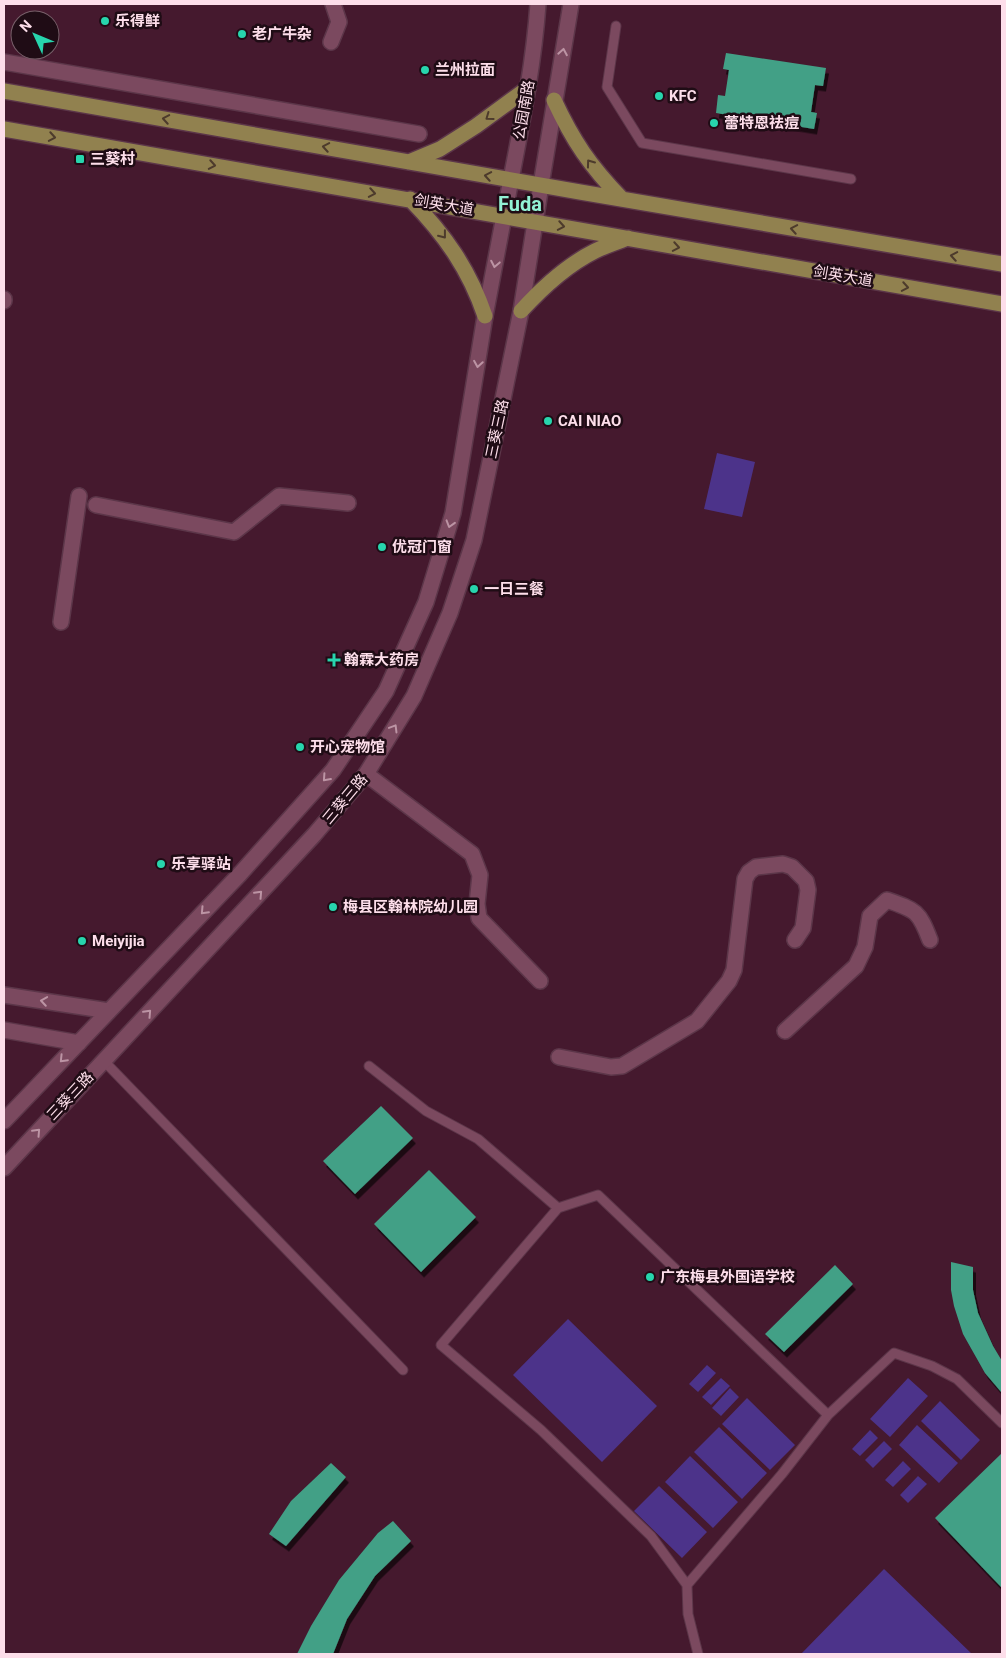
<svg xmlns="http://www.w3.org/2000/svg" width="1006" height="1658" font-family="Roboto,'Noto Sans SC',sans-serif">
  <style>
    .green { fill: #4c338a }
    .building { fill: #42a086; filter: url(#shadow) }
    .lines { fill: none; stroke-linecap: round; stroke-linejoin: round }
    .service-casing { stroke: #5c3649; stroke-width: 11 }
    .minor-casing { stroke: #5c3649; stroke-width: 18 }
    .tertiary-casing { stroke: #5c3649; stroke-width: 18 }
    .secondary-casing { stroke: #5c3649; stroke-width: 18 }
    .primary-casing { stroke: #5c3649; stroke-width: 18 }
    .service { stroke: #7b495f; stroke-width: 9 }
    .minor { stroke: #7b495f; stroke-width: 15 }
    .tertiary { stroke: #7b495f; stroke-width: 15 }
    .secondary { stroke: #7b495f; stroke-width: 15 }
    .primary { stroke: #91814f; stroke-width: 15 }
    .oneway { stroke: #bc94a4 }
    .oneway2 { stroke: #4d3b2c }
    .poi-dot { fill: #27d5ad; stroke: #1f0c15; stroke-width: 2 }
    .labels { text-anchor: middle; dominant-baseline: central; stroke-width: 5; stroke-linejoin: round; paint-order: stroke }
    .poi-label { font-size: 15px; font-weight: bold; fill: #fddeea; stroke: #1f0c15; text-anchor: start }
    .street-label { font-size: 15px; fill: #fddeea; stroke: #1f0c15 }
    .district-label { font-size: 20px; font-weight: bold; fill: #93f2d5; stroke: #1f0c15 }
  </style>
  <defs>
    <filter id="shadow"><feDropShadow dx="3" dy="5.5" stdDeviation="0" flood-color="#0009"/></filter>
  </defs>
  <rect width="100%" height="100%" fill="#45192e"/>
  <path class="green" d="M 717,453 L 755,462 L 742,517 L 704,509 Z
    M 568,1319 L 657,1406 L 602,1462 L 513,1375 Z
    M 707,1365 L 716,1373 L 698,1392 L 689,1384 Z
    M 721,1378 L 730,1386 L 711,1405 L 702,1397 Z
    M 908,1378 L 928,1396 L 890,1437 L 870,1419 Z
    M 730,1388 L 739,1397 L 721,1416 L 712,1408 Z
    M 747,1398 L 795,1445 L 770,1470 L 722,1424 Z
    M 940,1401 L 980,1440 L 961,1460 L 921,1421 Z
    M 917,1425 L 958,1463 L 939,1483 L 899,1445 Z
    M 719,1427 L 767,1473 L 742,1499 L 694,1452 Z
    M 870,1430 L 878,1438 L 860,1456 L 852,1449 Z
    M 884,1441 L 892,1449 L 873,1468 L 865,1460 Z
    M 690,1456 L 738,1502 L 713,1528 L 665,1482 Z
    M 903,1461 L 911,1469 L 893,1487 L 885,1480 Z
    M 918,1476 L 927,1484 L 908,1503 L 900,1495 Z
    M 659,1486 L 707,1532 L 682,1558 L 634,1511 Z
    M 884,1569 L 972,1654 L 801,1654 Z"/>
  <path class="building" d="M 726,53 L 826,68 L 823,86 L 815,85 L 811,112 L 817,113 L 814,129 L 716,113 L 718,95 L 725,96 L 729,70 L 723,69 Z
    M 381,1106 L 413,1138 L 355,1194 L 323,1161 Z
    M 429,1170 L 476,1217 L 421,1272 L 374,1224 Z
    M 951,1262 L 973,1267 L 973,1290 L 978,1313 L 993,1346 L 1002,1361 L 1002,1393 L 985,1373 L 963,1334 L 954,1306 L 951,1290 Z
    M 835,1265 L 853,1284 L 784,1352 L 765,1334 Z
    M 1002,1453 L 1002,1588 L 935,1518 Z
    M 331,1463 L 346,1477 L 286,1546 L 269,1534 L 291,1501 Z
    M 393,1521 L 411,1541 L 375,1576 L 347,1619 L 333,1654 L 297,1654 L 311,1626 L 339,1580 L 378,1533 Z"/>
  <g class="lines">
    <defs>
      <path id="service" d="M 616,26 L 607,87 L 642,143 L 851,179
        M 103,1060 L 403,1370
        M 369,1066 L 426,1111 L 478,1139 L 558,1208
        M 687,1585 L 782,1474 L 828,1415 L 894,1353 L 932,1366 L 957,1379 L 1002,1423
        M 698,1654 L 688,1614 L 687,1585 L 651,1536 L 541,1430 L 441,1345 L 558,1208 L 598,1195 L 828,1415"/>
      <path id="minor" d="M 331,42 L 339,22 L 333,4
        M 4,62 L 419,134
        M 4,301 L 4,299
        M 96,505 L 234,532 L 279,496 L 348,503
        M 61,622 L 79,496
        M 366,774 L 472,854 L 480,875 L 477,904 L 479,918 L 540,981
        M 785,1031 L 856,966 L 865,947 L 870,916 L 887,900 C 916,910 919,911 930,940
        M 559,1057 L 611,1067 L 622,1066 L 697,1021 L 729,981 L 734,970 L 745,879 L 749,872 L 756,867 L 783,864 L 792,867 L 806,881 L 808,890 L 803,928 L 795,940"/>
      <path id="tertiary" d="M 4,995 L 109,1011
        M 4,1030 L 79,1043
        M 4,1121 L 240,874 L 333,770 L 386,691 L 426,602 L 453,513 L 485,316 L 504,216
        M 4,1168 L 314,835 L 366,774 L 414,696 L 450,613 L 474,540 L 521,311 L 541,185"/>
      <path id="secondary" d="M 541,185 L 571,4
        M 504,216 C 517,146 533,75 538,4"/>
      <path id="primary" d="M 4,91 L 580,192 L 1002,264
        M 554,100 C 573,141 590,166 622,199
        M 4,129 L 1002,304
        M 409,162 L 440,149 L 476,126 L 528,88
        M 410,199 C 445,235 469,269 485,316
        M 521,311 C 542,288 567,265 595,251 C 605,246 617,242 628,238"/>
    </defs>
    <use href="#service" class="service-casing"/>
    <use href="#minor" class="minor-casing"/>
    <use href="#tertiary" class="tertiary-casing"/>
    <use href="#secondary" class="secondary-casing"/>
    <use href="#primary" class="primary-casing"/>
    <use href="#service" class="service"/>
    <use href="#minor" class="minor"/>
    <use href="#tertiary" class="tertiary"/>
    <use href="#secondary" class="secondary"/>
    <use href="#primary" class="primary"/>
  </g>
  <defs><path id="oneway-chevron" d="M-2-3.5L2.5 0L-2 3.5" fill="none" stroke-width="1.6" stroke-linecap="round" stroke-linejoin="round" transform="scale(1.25)"/></defs>
  <g class="oneway">
    <use href="#oneway-chevron" transform="translate(563 52) rotate(-80)"/>
    <use href="#oneway-chevron" transform="translate(495 264) rotate(101)"/>
    <use href="#oneway-chevron" transform="translate(478 364) rotate(99)"/>
    <use href="#oneway-chevron" transform="translate(450 524) rotate(107)"/>
    <use href="#oneway-chevron" transform="translate(394 728) rotate(-59)"/>
    <use href="#oneway-chevron" transform="translate(326 778) rotate(132)"/>
    <use href="#oneway-chevron" transform="translate(259 894) rotate(-47)"/>
    <use href="#oneway-chevron" transform="translate(204 911) rotate(133)"/>
    <use href="#oneway-chevron" transform="translate(44 1001) rotate(-171)"/>
    <use href="#oneway-chevron" transform="translate(148 1013) rotate(-47)"/>
    <use href="#oneway-chevron" transform="translate(63 1059) rotate(134)"/>
    <use href="#oneway-chevron" transform="translate(37 1132) rotate(-47)"/>
  </g>
  <g class="oneway2">
    <use href="#oneway-chevron" transform="translate(489 117) rotate(144)"/>
    <use href="#oneway-chevron" transform="translate(166 119) rotate(-170)"/>
    <use href="#oneway-chevron" transform="translate(52 137) rotate(10)"/>
    <use href="#oneway-chevron" transform="translate(326 147) rotate(-170)"/>
    <use href="#oneway-chevron" transform="translate(590 163) rotate(-126)"/>
    <use href="#oneway-chevron" transform="translate(212 165) rotate(10)"/>
    <use href="#oneway-chevron" transform="translate(488 176) rotate(-170)"/>
    <use href="#oneway-chevron" transform="translate(372 193) rotate(10)"/>
    <use href="#oneway-chevron" transform="translate(561 226) rotate(10)"/>
    <use href="#oneway-chevron" transform="translate(794 229) rotate(-170)"/>
    <use href="#oneway-chevron" transform="translate(443 235) rotate(52)"/>
    <use href="#oneway-chevron" transform="translate(676 247) rotate(10)"/>
    <use href="#oneway-chevron" transform="translate(954 256) rotate(-170)"/>
    <use href="#oneway-chevron" transform="translate(905 287) rotate(10)"/>
  </g>
  <g class="poi-dot">
    <circle cx="105" cy="21" r="5"/>
    <circle cx="242" cy="34" r="5"/>
    <circle cx="425" cy="70" r="5"/>
    <circle cx="659" cy="96" r="5"/>
    <circle cx="714" cy="123" r="5"/>
    <rect x="75" y="154" width="10" height="10" rx="2.5"/>
    <circle cx="548" cy="421" r="5"/>
    <circle cx="382" cy="547" r="5"/>
    <circle cx="474" cy="589" r="5"/>
    <path d="M331.5 652.5h5v5h5v5h-5v5h-5v-5h-5v-5h5z"/>
    <circle cx="300" cy="747" r="5"/>
    <circle cx="161" cy="864" r="5"/>
    <circle cx="333" cy="907" r="5"/>
    <circle cx="82" cy="941" r="5"/>
    <circle cx="650" cy="1277" r="5"/>
  </g>
  <g class="labels">
    <g class="poi-label">
      <text x="115" y="21">乐得鲜</text>
      <text x="252" y="34">老广牛杂</text>
      <text x="435" y="70">兰州拉面</text>
      <text x="669" y="96">KFC</text>
      <text x="724" y="123">蕾特恩祛痘</text>
      <text x="90" y="159">三葵村</text>
      <text x="558" y="421">CAI NIAO</text>
      <text x="392" y="547">优冠门窗</text>
      <text x="484" y="589">一日三餐</text>
      <text x="344" y="660">翰霖大药房</text>
      <text x="310" y="747">开心宠物馆</text>
      <text x="171" y="864">乐享驿站</text>
      <text x="343" y="907">梅县区翰林院幼儿园</text>
      <text x="92" y="941">Meiyijia</text>
      <text x="660" y="1277">广东梅县外国语学校</text>
    </g>
    <g class="street-label">
      <text transform="translate(524 110) rotate(-80)">公园南路</text>
      <text transform="translate(444 205) rotate(10)">剑英大道</text>
      <text transform="translate(843 276) rotate(10)">剑英大道</text>
      <text transform="translate(497 429) rotate(-78)">三葵三路</text>
      <text transform="translate(345 799) rotate(-50)">三葵三路</text>
      <text transform="translate(70 1096) rotate(-47)">三葵三路</text>
    </g>
    <g class="district-label">
      <text x="520" y="204">Fuda</text>
    </g>
  </g>
  <rect width="1006" height="1658" fill="none" stroke="#fddeea" stroke-width="10"/>
  <g transform="translate(35 35) rotate(314)"><circle r="24" fill="#1f0c15" stroke="#78606a"/>
  <path d="M0-4L9 19L0 12L-9 19Z" fill="#27d5ad"/>
  <text y="-8" font-size="14" font-weight="bold" text-anchor="middle" fill="#fddeea">N</text>
  </g>
</svg>
